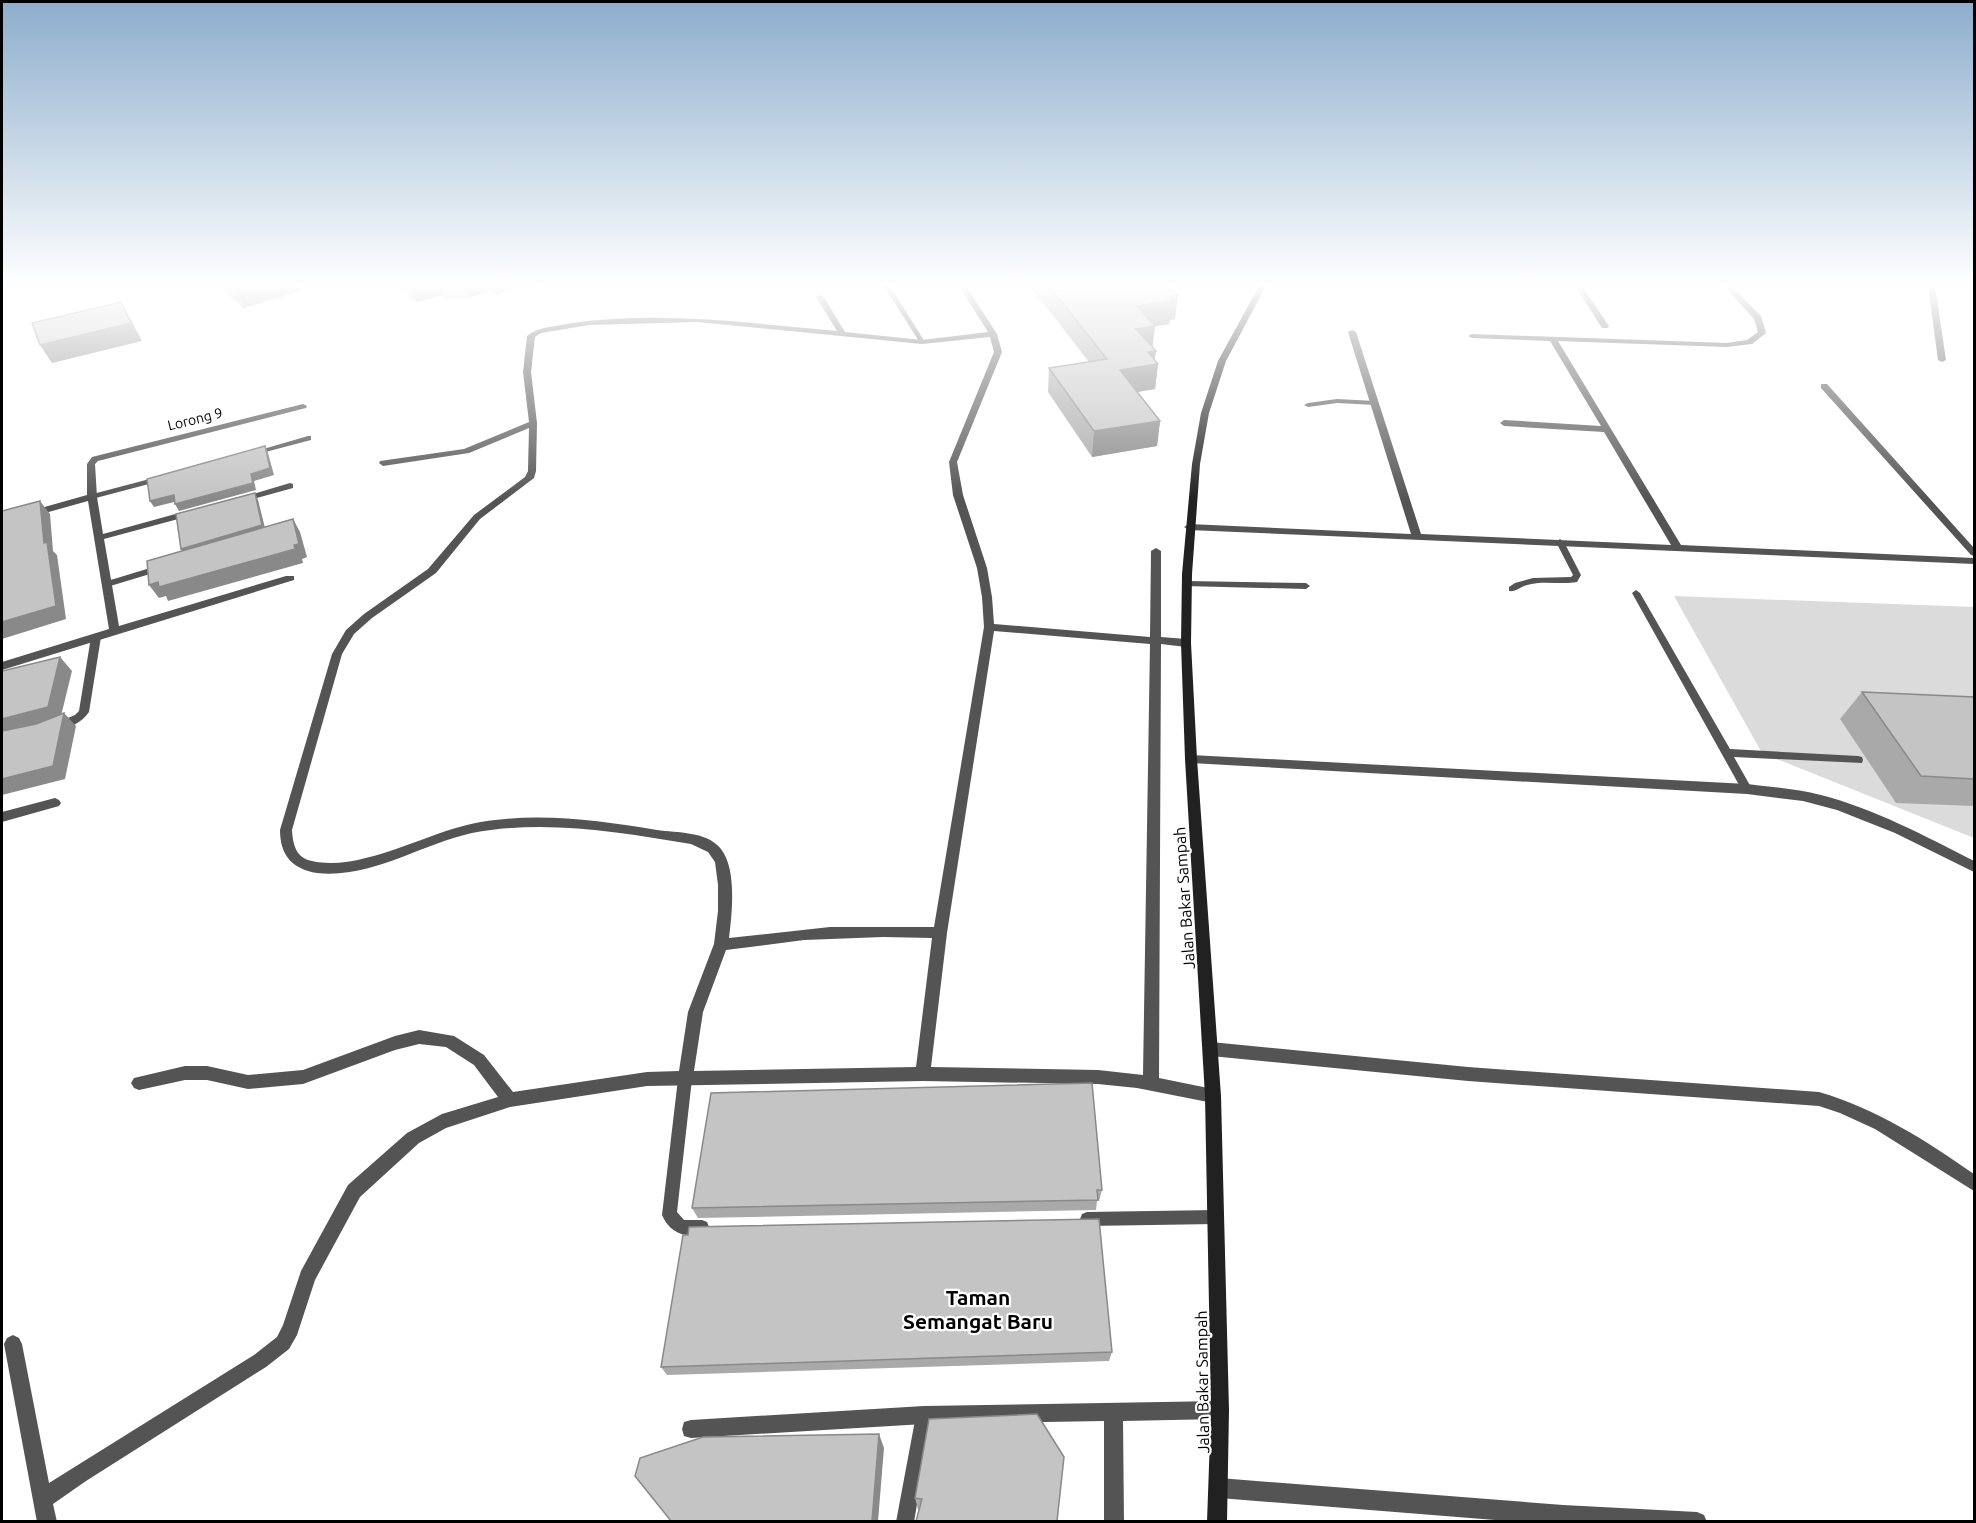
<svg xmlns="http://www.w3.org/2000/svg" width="1976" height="1523" font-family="Ubuntu,sans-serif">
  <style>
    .green { fill: #dbdbdb }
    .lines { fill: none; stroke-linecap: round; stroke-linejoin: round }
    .service { fill: #545454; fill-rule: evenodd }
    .minor { fill: #545454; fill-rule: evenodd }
    .secondary { fill: #212121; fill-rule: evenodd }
    .wall { fill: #a9a9a9 }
    .shaded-wall { fill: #898989 }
    .building { fill: #c4c4c4; stroke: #898989; stroke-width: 1.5 }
    .labels { text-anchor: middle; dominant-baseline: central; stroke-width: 4.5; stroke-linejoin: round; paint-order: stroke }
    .far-street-label { font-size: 14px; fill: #000; stroke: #fff }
    .street-label { font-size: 16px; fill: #000; stroke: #fff }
    .near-neighbourhood-label { font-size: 21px; font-weight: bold; fill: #000; stroke: #fff }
  </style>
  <rect width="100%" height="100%" fill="#fff"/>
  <path class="green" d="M 1674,596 L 1974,607 L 1974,838 L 1762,753 Z"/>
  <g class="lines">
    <path class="service" d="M 884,286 L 890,286 L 925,342 L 924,343 L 920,343 Z
      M 1337,399 L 1375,401 L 1379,403 L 1375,405 L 1337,403 L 1308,407 L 1304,405 L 1308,403 Z
      M 308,436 L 311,436 L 311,440 L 254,455 L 250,453 Z
      M 161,476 L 164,476 L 164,480 L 92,499 L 88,497 L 89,495 Z
      M 1560,539 L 1564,542 L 1581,575 L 1577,582 C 1561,585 1543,580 1527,585 C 1520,587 1516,592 1509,591 L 1509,587 L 1515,583 L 1533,578 L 1571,577 L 1573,575 L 1556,542 Z
      M 160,565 L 164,568 L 163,570 L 107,587 L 103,584 L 104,582 Z
      M 1187,581 L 1306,583 L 1310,586 L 1306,589 L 1184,586 L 1184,582 Z
      M 1636,590 L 1640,593 L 1730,749 L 1858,756 L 1862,757 L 1863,760 L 1862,763 L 1734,757 L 1752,789 L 1751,792 L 1743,792 L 1632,593 Z
      M 96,634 L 101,637 L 89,712 C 82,722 69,730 56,729 L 55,726 L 56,723 L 75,715 L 79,711 L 91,637 Z
      M 685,1073 L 690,1075 L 692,1079 L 677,1212 L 684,1220 L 702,1220 L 707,1222 L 709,1227 L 707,1232 C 688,1240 670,1234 662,1215 L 678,1079 L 680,1075 Z
      M 1216,1210 L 1221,1212 L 1223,1217 L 1221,1222 L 1216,1224 L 1087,1226 L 1082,1224 L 1080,1219 L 1082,1214 L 1087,1212 Z
      M 924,1407 L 930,1409 L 932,1415 L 914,1522 L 896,1522 L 916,1415 L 918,1409 Z"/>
    <path class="minor" d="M 959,286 L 966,286 L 997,334 L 1002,352 L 957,462 L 963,495 L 987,568 L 992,597 L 994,624 L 1150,637 L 1151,551 L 1156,548 L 1161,551 L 1161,637 L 1186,639 L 1191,643 L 1186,647 L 1161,644 L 1159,1078 L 1213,1089 L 1218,1091 L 1221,1096 L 1218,1101 L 1213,1103 L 1137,1088 L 1098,1084 L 923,1081 L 647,1086 L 510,1107 L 446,1128 L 419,1143 L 360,1197 L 315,1280 L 297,1335 L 289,1349 L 266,1367 L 86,1481 L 53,1504 L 57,1522 L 37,1522 L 4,1344 L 7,1338 L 13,1335 L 19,1338 L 22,1344 L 49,1483 L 254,1355 L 277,1337 L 283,1325 L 301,1271 L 348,1185 L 407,1133 L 442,1114 L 498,1097 L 474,1065 L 446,1047 L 419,1044 L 395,1050 L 303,1084 L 248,1089 L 207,1080 L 185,1080 L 139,1090 L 134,1088 L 131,1083 L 134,1078 L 185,1066 L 207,1066 L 248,1075 L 303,1070 L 395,1036 L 419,1030 L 454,1036 L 484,1055 L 513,1092 L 647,1072 L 679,1071 L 688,1012 L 714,944 L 718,911 L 718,885 L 715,862 L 708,852 L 691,844 C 620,832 544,819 472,833 C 421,844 371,879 317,873 C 292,869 280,855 280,830 L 332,654 L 346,630 L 364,614 L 428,569 L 474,515 L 525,477 L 528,471 L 529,428 L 469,453 L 383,466 L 379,463 L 380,461 L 464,449 L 529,422 L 523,372 L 527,336 C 538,327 552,327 566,324 C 656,310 747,323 837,331 L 816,297 L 820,295 L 824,297 L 845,332 L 922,340 L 988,332 ZM 697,322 L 922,344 L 990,337 L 994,352 L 949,462 L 953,495 L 977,568 L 982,597 L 984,627 L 934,927 L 830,927 L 729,938 C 732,914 737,869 721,849 C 707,831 677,833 657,830 C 596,820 532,811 471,824 C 424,834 360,872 312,861 C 296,858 293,845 292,830 L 342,654 L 354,634 L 372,618 L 436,573 L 480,519 L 534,478 L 536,471 L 537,423 L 531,372 L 535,337 L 541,333 L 589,325 ZM 994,631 L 1150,644 L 1143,1075 L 1098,1070 L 931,1067 L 947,933 ZM 883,937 L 932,938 L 916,1067 L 694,1071 L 703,1012 L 726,950 L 804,940 Z
      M 1575,286 L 1582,286 L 1609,326 L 1608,328 L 1602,328 Z
      M 1724,286 L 1731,286 L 1761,316 L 1766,333 L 1752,344 L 1727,347 L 1558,341 L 1681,545 L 1974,558 L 1974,564 L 1189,530 L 1184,527 L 1189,524 L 1411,534 L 1348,332 L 1352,330 L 1356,332 L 1421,534 L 1671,545 L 1604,432 L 1504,426 L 1500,423 L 1504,420 L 1601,426 L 1550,341 L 1472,338 L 1468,336 L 1472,334 L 1727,343 L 1747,340 L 1758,332 L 1754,319 Z
      M 1928,286 L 1935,286 L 1946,360 L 1942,362 L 1938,360 Z
      M 1821,384 L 1827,384 L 1974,548 L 1974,556 L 1971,555 L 1821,388 Z
      M 303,404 L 307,406 L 306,408 L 98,461 L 95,464 L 97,497 L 103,534 L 190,510 L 195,513 L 193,515 L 104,539 L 119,626 L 286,576 L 294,576 L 294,580 L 2,670 L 2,662 L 109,629 L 88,501 L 2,525 L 2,519 L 87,495 L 87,464 L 92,457 Z
      M 290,483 L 293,484 L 293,488 L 242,502 L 237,499 Z
      M 1191,755 L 1747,784 C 1772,787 1797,789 1821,795 C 1875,809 1925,836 1974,861 L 1974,872 L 1895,833 L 1837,810 L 1803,801 L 1747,794 L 1191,763 L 1185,759 Z
      M 55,798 L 59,800 L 61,803 L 59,806 L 2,822 L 2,812 Z
      M 1211,1042 L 1468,1067 L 1819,1092 C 1877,1109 1925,1140 1974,1174 L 1974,1191 L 1875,1129 L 1840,1113 L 1819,1106 L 1468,1081 L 1211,1056 L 1206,1054 L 1204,1049 L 1206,1044 Z
      M 1220,1401 L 1227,1403 L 1229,1410 L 1227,1417 L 1220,1419 L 1123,1421 L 1124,1522 L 1104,1522 L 1104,1421 L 924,1424 L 691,1438 L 684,1436 L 682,1429 L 684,1422 L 691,1420 L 924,1406 Z
      M 1219,1478 L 1563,1505 L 1697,1512 L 1704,1515 L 1707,1522 L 1520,1522 L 1219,1498 L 1212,1495 L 1209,1488 L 1212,1481 Z"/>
    <path class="secondary" d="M 1259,286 L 1266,286 L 1226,361 L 1209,413 L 1200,464 L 1192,574 L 1191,643 L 1197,759 L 1221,1096 L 1229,1410 L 1227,1522 L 1207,1522 L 1211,1410 L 1205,1096 L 1185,759 L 1181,643 L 1182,574 L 1192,464 L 1201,413 L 1218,361 Z"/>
  </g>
  <path class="wall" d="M 217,286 L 298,286 L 300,291 L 244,308 Z
    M 398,286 L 523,286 L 496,295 L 491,291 L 468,298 L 448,298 L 444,295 L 417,302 Z
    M 1030,286 L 1169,286 L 1175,319 L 1170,320 L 1169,324 L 1155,326 L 1152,347 L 1155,361 L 1158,364 L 1155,389 L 1137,392 L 1160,421 L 1157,446 L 1092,457 L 1048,392 L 1049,368 L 1089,362 Z
    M 1862,692 L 1974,697 L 1974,806 L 1896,803 L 1840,719 Z
    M 1102,1190 L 1099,1201 L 1097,1201 L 1096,1210 L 698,1218 L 692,1208 Z
    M 1112,1352 L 1109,1361 L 667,1375 L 661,1367 Z
    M 929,1419 L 1057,1521 L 918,1510 L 915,1498 Z"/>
  <path class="shaded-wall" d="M 249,286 L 298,286 L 300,291 L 244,308 L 235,290 Z
    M 411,286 L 441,286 L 444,295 L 417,302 Z
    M 464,286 L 489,286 L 491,291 L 468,298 Z
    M 493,286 L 523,286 L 496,295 Z
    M 529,286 L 546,286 L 530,288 Z
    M 1178,295 L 1175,319 L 1170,320 L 1169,324 L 1155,326 L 1152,350 L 1136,329 L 1136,306 L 1168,297 Z
    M 121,302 L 131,320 L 142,341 L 52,363 L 40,345 Z
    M 1156,351 L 1154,365 L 1158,364 L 1155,389 L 1118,395 L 1120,370 L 1148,352 Z
    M 1160,421 L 1157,446 L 1092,457 L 1094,431 Z
    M 265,446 L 268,453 L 274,475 L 254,481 L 256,490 L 179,511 L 175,504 L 251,474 Z
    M 255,493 L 258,500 L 266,532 L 185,556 L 181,549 Z
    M 174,495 L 178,501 L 154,507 L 150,501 Z
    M 40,501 L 50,514 L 53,551 L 57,555 L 66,619 L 2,639 L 2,622 L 44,543 Z
    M 293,519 L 300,532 L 307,557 L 302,559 L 303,563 L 168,601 L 166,596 L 159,598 L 149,585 Z
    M 60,657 L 72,671 L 60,720 L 2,737 L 2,719 Z
    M 64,713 L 76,726 L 65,779 L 2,795 L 2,779 Z
    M 879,1434 L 884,1448 L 878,1521 L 872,1521 Z"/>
  <path class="building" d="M 230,286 L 249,286 L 235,290 Z
    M 1049,286 L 1169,286 L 1178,295 L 1168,297 L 1172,301 L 1136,306 L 1155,326 L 1136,329 L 1156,351 L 1148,352 L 1158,364 L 1120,370 L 1160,421 L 1094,431 L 1049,368 L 1107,359 Z
    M 121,302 L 131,323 L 40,345 L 32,323 Z
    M 265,446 L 270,468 L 251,474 L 253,483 L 175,504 L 174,495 L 150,501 L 147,479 Z
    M 255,493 L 262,525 L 181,549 L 176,514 Z
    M 40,501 L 44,543 L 47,542 L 56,606 L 2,622 L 2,511 Z
    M 293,519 L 299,544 L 294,545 L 295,549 L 159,587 L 158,582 L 149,585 L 147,561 Z
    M 60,657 L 48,707 L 2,719 L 2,671 Z
    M 1862,692 L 1974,697 L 1974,779 L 1921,776 Z
    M 64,713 L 53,766 L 2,779 L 2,731 L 36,724 Z
    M 1092,1083 L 1102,1190 L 1097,1190 L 1098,1200 L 692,1208 L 711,1093 Z
    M 1099,1219 L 1112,1352 L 661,1367 L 683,1235 L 688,1235 L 689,1227 Z
    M 1037,1414 L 1064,1457 L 1057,1521 L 916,1521 L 922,1499 L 915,1498 L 929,1419 Z
    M 879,1434 L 872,1521 L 671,1521 L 635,1476 L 640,1458 L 703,1437 Z"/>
  <linearGradient id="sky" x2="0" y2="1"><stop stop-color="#8cadcc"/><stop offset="0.57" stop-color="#fff"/><stop offset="1" stop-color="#fff" stop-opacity="0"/></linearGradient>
  <rect width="1976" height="500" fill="url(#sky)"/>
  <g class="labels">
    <g class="far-street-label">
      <text transform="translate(195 419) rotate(-14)">Lorong 9</text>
    </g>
    <g class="street-label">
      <text transform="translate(1184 898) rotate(-94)">Jalan Bakar Sampah</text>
      <text transform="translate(1202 1382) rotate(-91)">Jalan Bakar Sampah</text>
    </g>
    <g class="near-neighbourhood-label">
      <text x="978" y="1297">Taman<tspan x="978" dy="24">Semangat Baru</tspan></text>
    </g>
  </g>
  <rect width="1976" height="1523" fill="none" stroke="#000000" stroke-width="6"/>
</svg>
